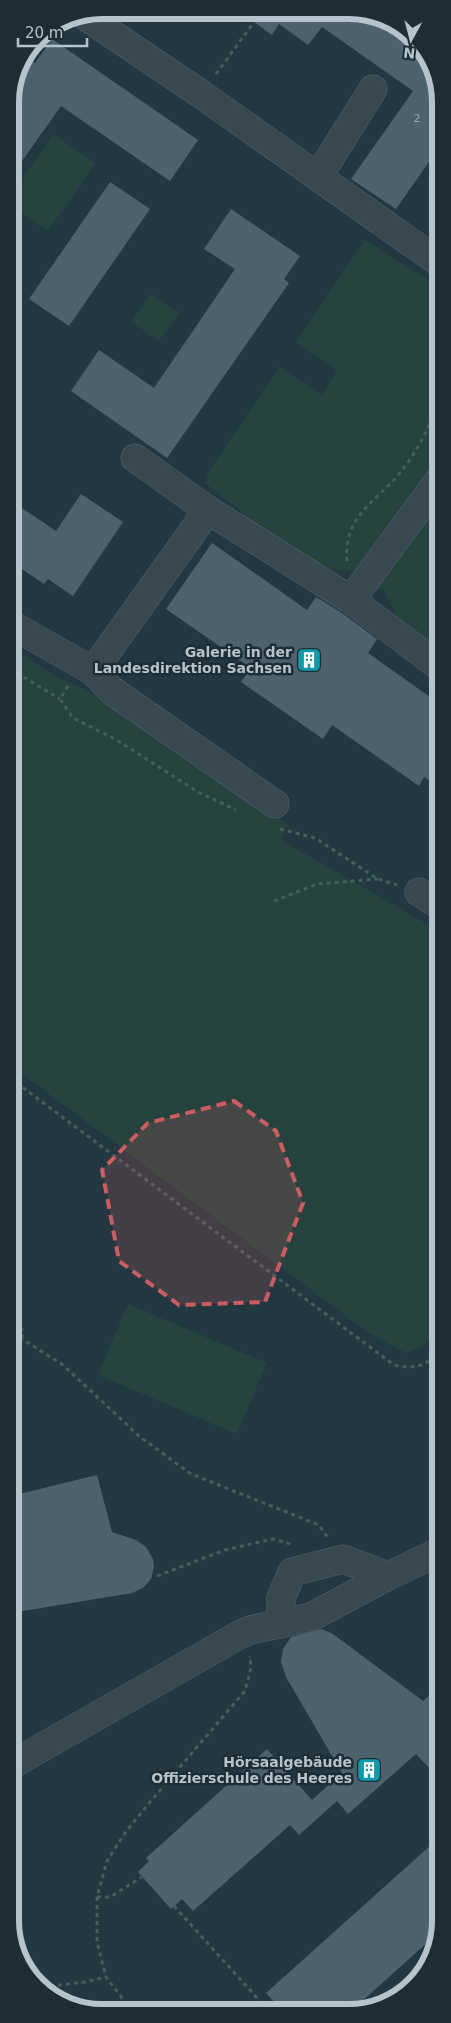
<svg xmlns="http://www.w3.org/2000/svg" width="451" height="2023" font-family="'DejaVu Sans',sans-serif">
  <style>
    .green { fill: #264340 }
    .building { fill: #4d626d }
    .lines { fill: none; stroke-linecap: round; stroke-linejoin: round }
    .minor-casing { stroke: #56666f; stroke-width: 29 }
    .path { stroke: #445f5c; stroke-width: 3; stroke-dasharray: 4 4; stroke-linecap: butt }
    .minor { stroke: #394952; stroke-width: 28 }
    .marked { fill: #ca5e61; fill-opacity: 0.2; stroke: #ca5e61; stroke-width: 4; stroke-dasharray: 10 6; stroke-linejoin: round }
    .labels { text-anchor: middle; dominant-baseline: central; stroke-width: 5; stroke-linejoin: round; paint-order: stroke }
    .number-label { font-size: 11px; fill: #9babb4 }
    .poi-label { font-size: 14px; font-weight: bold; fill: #b5c3cc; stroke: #1d2e37; text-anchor: end }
    .rim { fill: none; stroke: #b5c3cc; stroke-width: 6 }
  </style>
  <rect width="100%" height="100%" fill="#243842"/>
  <path class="green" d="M 53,134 L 96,163 L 48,231 L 10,205 L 10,196 Z
    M 365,240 L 440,287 L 440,466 L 356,571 L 327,569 L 265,534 L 241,511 L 205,483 L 207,479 L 205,477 L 279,367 L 322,395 L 337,370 L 296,342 Z
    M 151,294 L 179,313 L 159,341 L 131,322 Z
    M 440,490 L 440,657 L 403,631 L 385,592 L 373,584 Z
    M 10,647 L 56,676 L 91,692 L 289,825 L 281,840 L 441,932 L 441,1322 L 425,1345 L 406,1353 L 369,1333 L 10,1065 Z
    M 128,1304 L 267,1363 L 237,1434 L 98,1375 Z"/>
  <path class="building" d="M 240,12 L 365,13 L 424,54 L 440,90 L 440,146 L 396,209 L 351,179 L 413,91 L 322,27 L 308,45 L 279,24 L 272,35 Z
    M 52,39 L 198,140 L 170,181 L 61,106 L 10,178 L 10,96 L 16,83 L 32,61 L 35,63 Z
    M 110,182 L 150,209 L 69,326 L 29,299 Z
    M 231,209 L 300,256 L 284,279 L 289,283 L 167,458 L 71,391 L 99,350 L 154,388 L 235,269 L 204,249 Z
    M 81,494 L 123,522 L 73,596 L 48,579 L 44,584 L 10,561 L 10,500 L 56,531 Z
    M 212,543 L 307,610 L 316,597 L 342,613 L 377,639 L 368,653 L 440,704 L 440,788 L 424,777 L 419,786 L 332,725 L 323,739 L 241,682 L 251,668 L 166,609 Z
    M 97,1475 L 112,1532 L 136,1540 L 146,1547 L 153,1559 L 154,1567 L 151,1579 L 143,1588 L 132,1593 L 11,1613 L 11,1496 Z
    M 322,1629 L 333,1634 L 423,1701 L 441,1685 L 441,1781 L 416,1754 L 348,1814 L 337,1801 L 299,1835 L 290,1825 L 193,1911 L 182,1899 L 171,1909 L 138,1872 L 149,1861 L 146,1858 L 267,1749 L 312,1800 L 342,1773 L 286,1677 L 281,1662 L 283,1649 L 291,1637 Z
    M 441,1836 L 441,1927 L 438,1933 L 350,2012 L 283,2012 L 266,1993 Z"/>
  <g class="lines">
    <defs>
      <path id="minor" d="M 82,14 L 201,94 L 440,263
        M 318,177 L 373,89
        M 135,458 L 208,510 L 351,600
        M 440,479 L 351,600 L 440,667
        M 10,624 L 93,671 L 111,690 L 275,804
        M 93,671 L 208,510
        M 419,892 L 441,906
        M 281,1624 L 281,1598 L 292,1572 L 343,1559 L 388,1576
        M 11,1765 L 239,1635 L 250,1630 L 311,1617 L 388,1576 L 441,1551"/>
    </defs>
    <use href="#minor" class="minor-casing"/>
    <path class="path" d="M 216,74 L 254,22
      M 347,561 C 343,514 378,502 403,469 C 418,450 429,426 440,405
      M 10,669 L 60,699
      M 68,686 L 60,699 L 73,718 L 115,739 L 198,792 L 236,810
      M 280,829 L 315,838 L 378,879 L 397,885
      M 274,901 L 317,884 L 378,879
      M 10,1078 L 394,1365 C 414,1370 429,1366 441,1348
      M 11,1326 L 22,1330 L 22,1339
      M 11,1338 L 22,1339 L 63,1365 L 139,1436 L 191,1474 L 319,1525 L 328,1538
      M 157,1576 L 225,1550 L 273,1539 L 294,1545
      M 97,1897 L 110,1897 L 142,1877
      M 174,1906 L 269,2011
      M 42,1987 L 85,1982 L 106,1977
      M 132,2011 L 106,1977 L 97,1942 L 97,1897 L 107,1861 L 125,1833 L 150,1802 L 245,1691 L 251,1668 L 250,1656
      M 218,2012 L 221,2010 L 244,2009 L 249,2012"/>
    <use href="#minor" class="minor"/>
  </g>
  <path class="marked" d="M 234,1101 L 276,1131 L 303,1203 L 265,1302 L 179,1305 L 119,1261 L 102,1170 L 148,1123 Z"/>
  <defs>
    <symbol id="building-square" viewBox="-11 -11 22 22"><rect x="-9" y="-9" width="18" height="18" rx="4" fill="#0f9aa8" stroke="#1d2e37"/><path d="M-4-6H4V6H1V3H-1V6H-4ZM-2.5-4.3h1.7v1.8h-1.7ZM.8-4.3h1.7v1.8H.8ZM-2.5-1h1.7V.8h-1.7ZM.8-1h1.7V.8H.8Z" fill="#fff"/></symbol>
  </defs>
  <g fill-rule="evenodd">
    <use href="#building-square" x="295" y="646" width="28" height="28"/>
    <use href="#building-square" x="355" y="1756" width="28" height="28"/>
  </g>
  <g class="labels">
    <g class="number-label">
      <text x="417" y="118">2</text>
    </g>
    <g class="poi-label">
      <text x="292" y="652">Galerie in der<tspan x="292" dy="16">Landesdirektion Sachsen</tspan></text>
      <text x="352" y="1762">Hörsaalgebäude<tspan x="352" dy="16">Offizierschule des Heeres</tspan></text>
    </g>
  </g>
  <path d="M0 0H451V2023H0ZM102 19H349A83 83 0 0 1 432 102V1921A83 83 0 0 1 349 2004H102A83 83 0 0 1 19 1921V102A83 83 0 0 1 102 19Z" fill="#1d2e37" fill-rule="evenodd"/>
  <path class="rim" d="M102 19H349A83 83 0 0 1 432 102V1921A83 83 0 0 1 349 2004H102A83 83 0 0 1 19 1921V102A83 83 0 0 1 102 19Z"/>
  <g transform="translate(411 40) rotate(187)" stroke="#1d2e37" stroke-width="4" paint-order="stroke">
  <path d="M0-4L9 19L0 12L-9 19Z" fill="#b5c3cc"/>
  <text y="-8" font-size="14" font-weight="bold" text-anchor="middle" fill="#b5c3cc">N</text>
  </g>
  <path d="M18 38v8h69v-8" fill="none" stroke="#b5c3cc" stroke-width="2.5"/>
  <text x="25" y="38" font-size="15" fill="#b5c3cc" stroke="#1d2e37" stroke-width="4" paint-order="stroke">20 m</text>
</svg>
